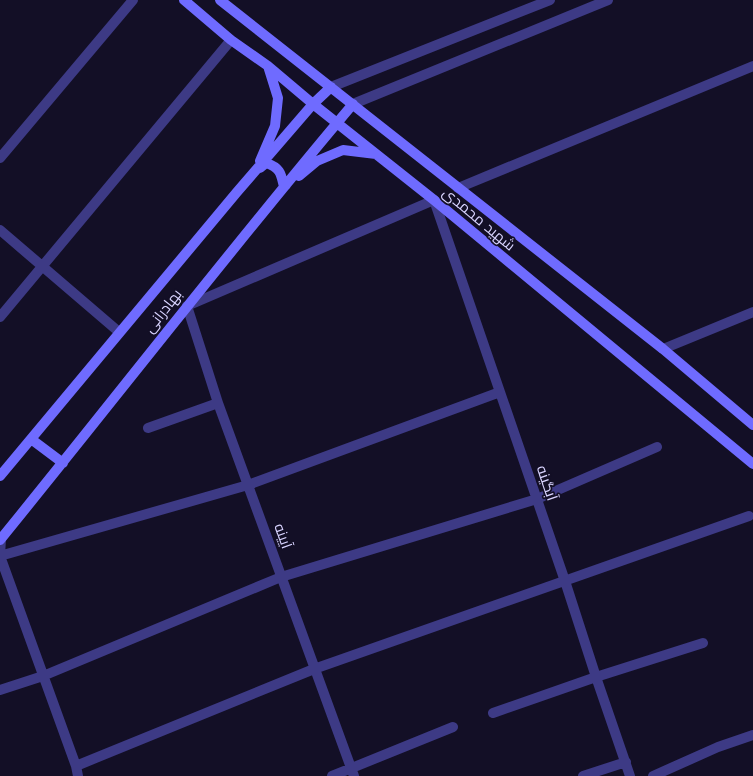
<svg xmlns="http://www.w3.org/2000/svg" width="753" height="776" font-family="Jost,Cairo,sans-serif">
  <style>
    .lines { fill: none; stroke-linecap: round; stroke-linejoin: round }
    .street { stroke: #3d3a85; stroke-width: 10 }
    .secondary { stroke: #6f6bff; stroke-width: 10 }
    .labels { text-anchor: middle; dominant-baseline: central; stroke-width: 3.5; stroke-linejoin: round; paint-order: stroke }
    .street-label { font-size: 15px; fill: #d9d4ff; stroke: #130f26 }
  </style>
  <rect width="100%" height="100%" fill="#130f26"/>
  <g class="lines">
    <path class="street" d="M 331,87 L 550,0
      M 353,104 L 608,0
      M 0,158 L 133,0
      M 458,188 L 753,66
      M 0,230 L 119,332
      M 0,317 L 231,40
      M 663,349 L 753,312
      M 148,428 L 218,403
      M 1,539 L 0,556 L 76,766 L 78,776
      M 0,556 L 248,485 L 500,392
      M 0,690 L 43,676 L 281,577 L 537,499 L 657,447
      M 493,713 L 596,677 L 703,643
      M 76,766 L 314,669 L 749,516
      M 332,776 L 453,727
      M 354,776 L 218,403 L 187,306 L 434,200 L 565,581 L 596,677 L 630,776
      M 583,776 L 626,762
      M 653,776 L 718,747 L 753,735"/>
    <path class="secondary" d="M 184,0 L 231,40 L 268,66 L 313,104 L 434,200 L 753,464
      M 220,0 L 663,349 L 753,425
      M 260,161 L 275,126 L 278,98 L 268,66
      M 260,168 L 266,163 C 281,168 281,174 284,187 L 286,185
      M 299,176 L 317,161 L 343,150 L 376,154
      M 31,439 L 63,463
      M 0,476 L 237,192 L 313,104 L 331,87
      M 0,540 C 118,395 232,247 353,104"/>
  </g>
  <g class="labels">
    <g class="street-label">
      <text transform="translate(479 219) rotate(40)">شهید محمدی</text>
      <text transform="translate(163 311) rotate(-52)">بهادرانی</text>
      <text transform="translate(547 483) rotate(71)">آبگینه</text>
      <text transform="translate(283 536) rotate(70)">آیینه</text>
    </g>
  </g>
</svg>
